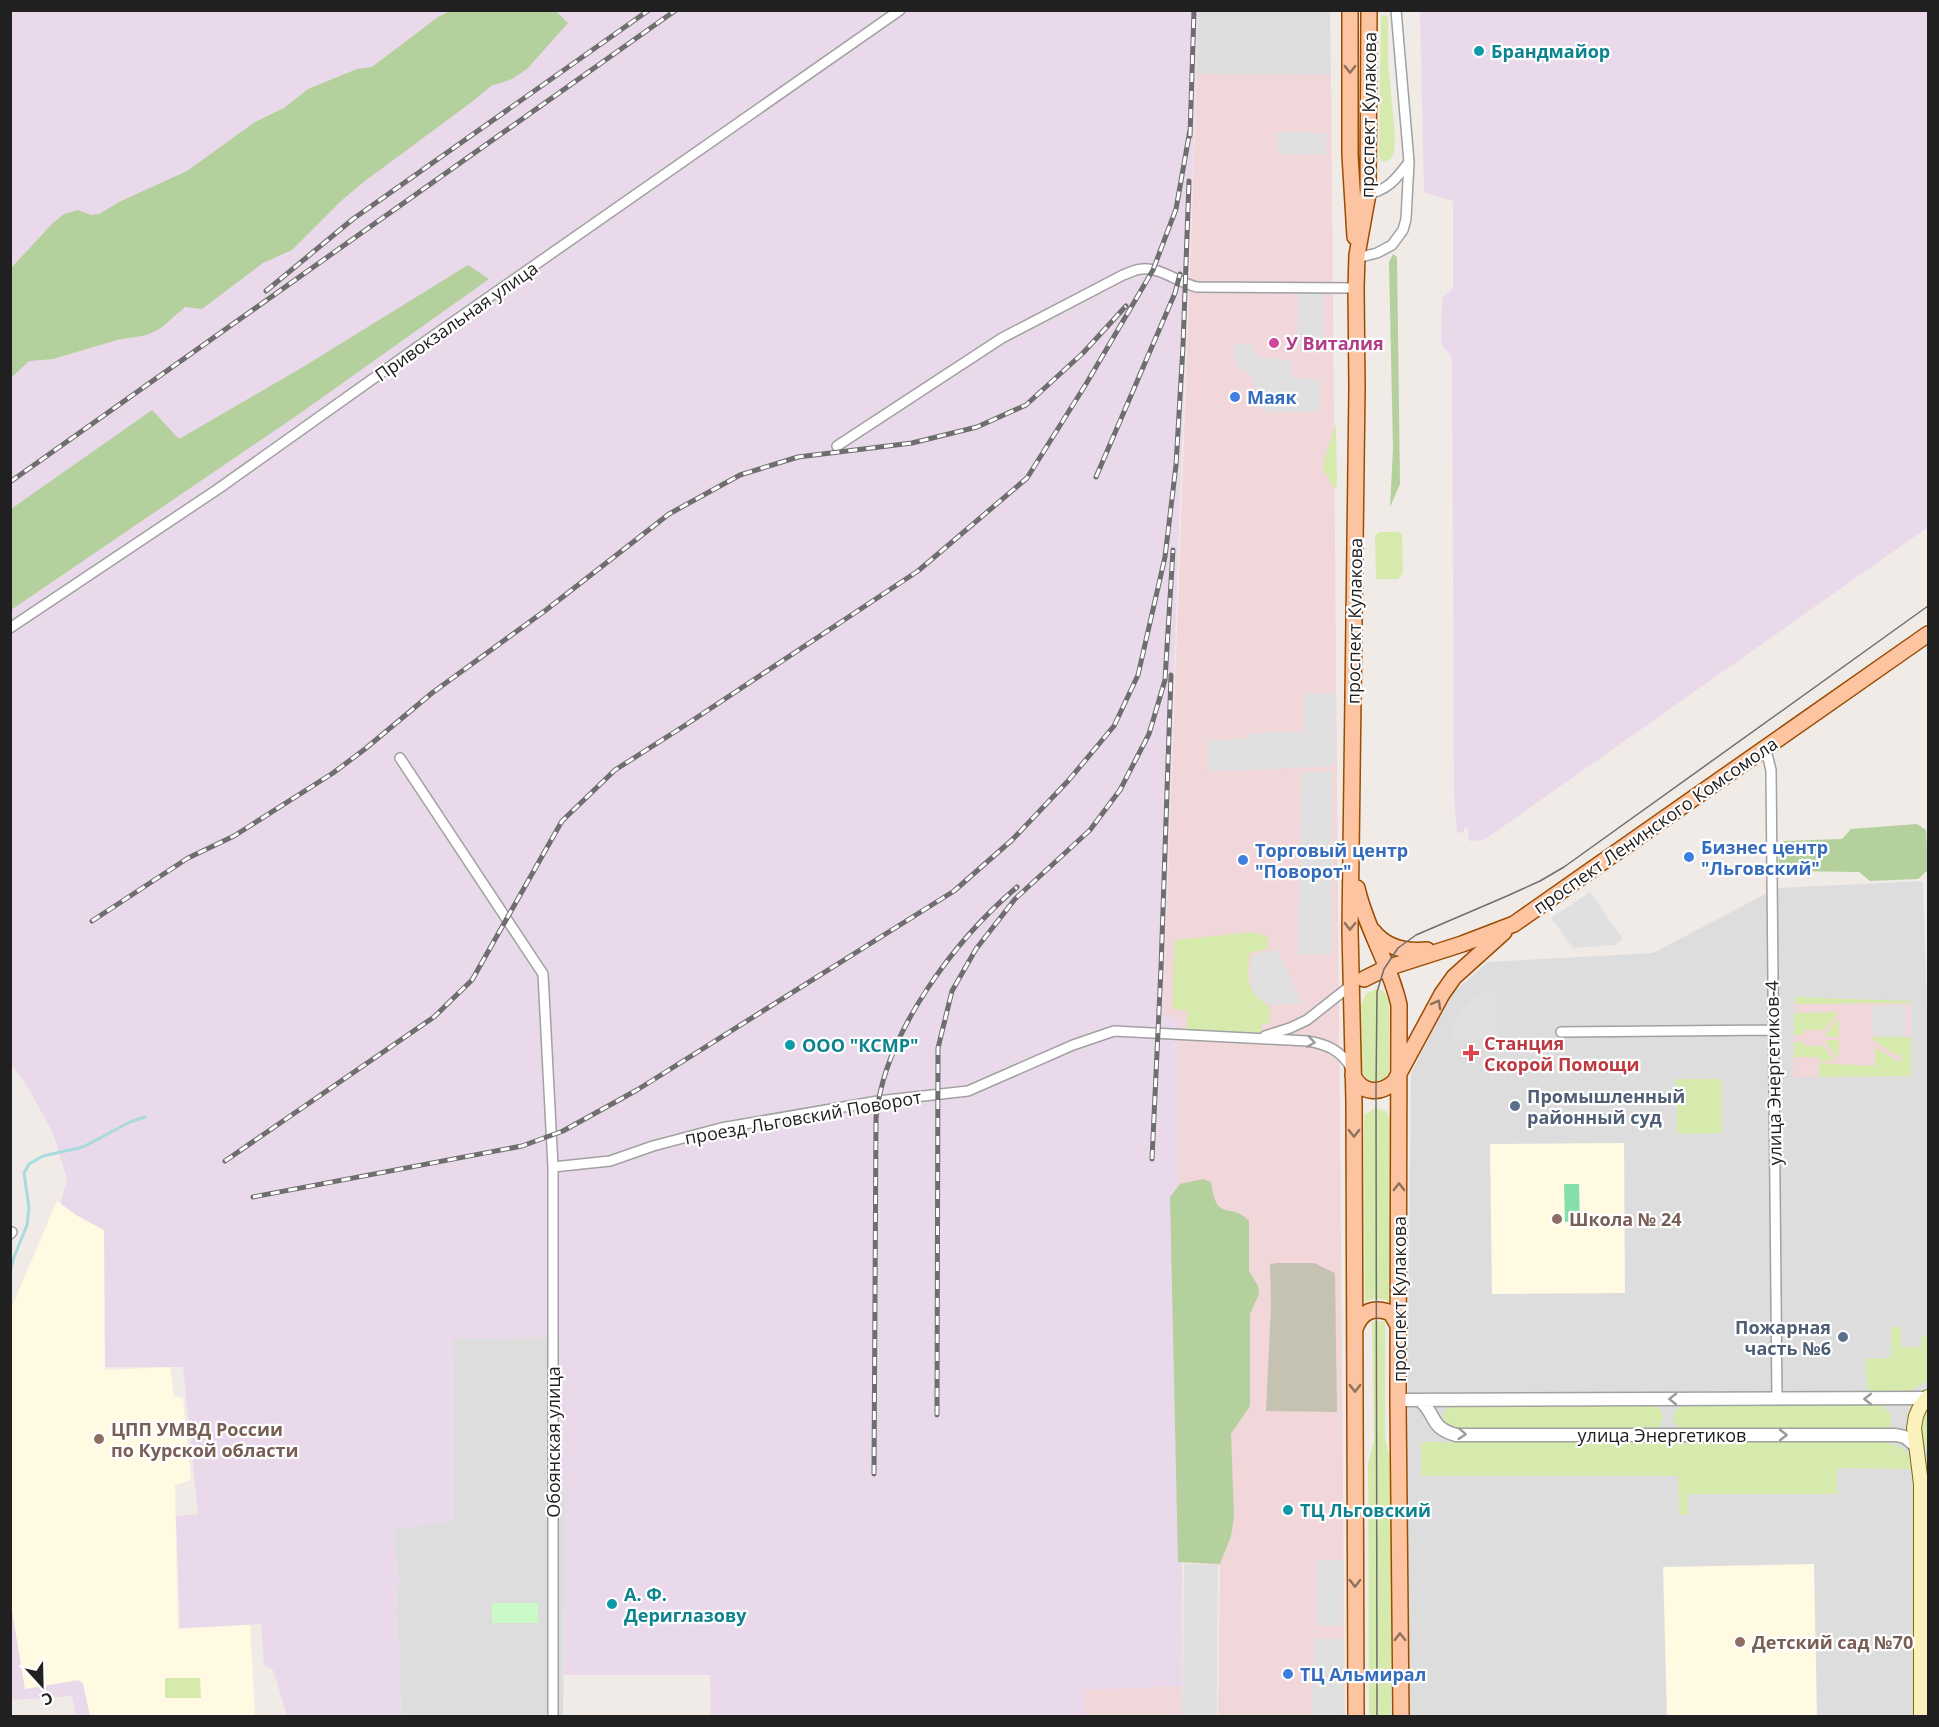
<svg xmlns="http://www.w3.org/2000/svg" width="1939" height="1727" font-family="'Open Sans',sans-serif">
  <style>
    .residential { fill: #dedddd }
    .commercial { fill: #f1d6da }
    .industrial { fill: #ead9ea }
    .education { fill: #fffae1 }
    .construction { fill: #c5c2b2 }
    .grass { fill: #d6eaad }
    .forest { fill: #b4d09c }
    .park { fill: #cafac5 }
    .pitch { fill: #85dfac }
    .parking { fill: #e0e0e0 }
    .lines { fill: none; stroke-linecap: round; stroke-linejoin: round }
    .stream { stroke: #a7dbde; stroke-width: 3 }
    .minor-casing { stroke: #a1a1a1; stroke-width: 12 }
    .tertiary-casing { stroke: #a1a1a1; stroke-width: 15 }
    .secondary-casing { stroke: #797005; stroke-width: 16 }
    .primary-casing { stroke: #9c4c00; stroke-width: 18 }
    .minor { stroke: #fff; stroke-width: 9 }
    .tertiary { stroke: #fff; stroke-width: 12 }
    .secondary { stroke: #faf1bc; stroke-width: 14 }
    .primary { stroke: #fcc4a1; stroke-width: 15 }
    .tram { stroke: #6e6e6e; stroke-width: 1.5 }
    .rail-casing { stroke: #6e6e6e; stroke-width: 5 }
    .rail { stroke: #fff; stroke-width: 3; stroke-dasharray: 9; stroke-linecap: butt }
    .oneway { stroke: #8e7260 }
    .oneway2 { stroke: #9b9b9b }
    .culture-dot { fill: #0f9aa8; stroke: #fff; stroke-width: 2 }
    .hotel-dot { fill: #d1479c; stroke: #fff; stroke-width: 2 }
    .shop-dot { fill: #3f7fe0; stroke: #fff; stroke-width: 2 }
    .health-dot { fill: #e0444e; stroke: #fff; stroke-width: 2 }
    .service-dot { fill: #5c6f8a; stroke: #fff; stroke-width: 2 }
    .education-dot { fill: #8d6e63; stroke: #fff; stroke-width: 2 }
    .labels { text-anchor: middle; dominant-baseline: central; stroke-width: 4.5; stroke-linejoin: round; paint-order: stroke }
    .culture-label { font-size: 18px; font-weight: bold; fill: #0d838f; stroke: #fff; text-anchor: start }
    .street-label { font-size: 18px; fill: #202020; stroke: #fff }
    .hotel-label { font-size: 18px; font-weight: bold; fill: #b23c85; stroke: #fff; text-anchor: start }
    .shop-label { font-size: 18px; font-weight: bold; fill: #366cbe; stroke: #fff; text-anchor: start }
    .health-label { font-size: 18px; font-weight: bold; fill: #be3a42; stroke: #fff; text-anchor: start }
    .service-label { font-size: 18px; font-weight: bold; fill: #4e5e75; stroke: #fff; text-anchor: start }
    .education-label { font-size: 18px; font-weight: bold; fill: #785e54; stroke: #fff; text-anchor: start }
  </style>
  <rect width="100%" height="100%" fill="#f1ebe7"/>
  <path class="residential" d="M 1199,11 L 1330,11 L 1331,75 L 1197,74 Z
    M 1923,881 L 1928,1045 L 1928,1716 L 1408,1716 L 1407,1466 L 1411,1074 L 1451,994 L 1488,962 L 1653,953 L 1777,888 Z
    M 555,1337 L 558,1490 L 566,1491 L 563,1716 L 401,1716 L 396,1587 L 399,1587 L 394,1530 L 454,1520 L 453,1338 Z"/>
  <path class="commercial" d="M 1197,74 L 1331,75 L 1345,1716 L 1218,1716 L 1220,1565 L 1178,1562 L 1178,1019 L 1163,1017 Z
    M 1795,997 L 1911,1001 L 1911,1076 L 1793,1077 Z
    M 1182,1686 L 1182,1716 L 1084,1716 L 1082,1690 Z"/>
  <path class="industrial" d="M 10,11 L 1199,11 L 1180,501 L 1163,1017 L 1178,1018 L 1178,1562 L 1182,1563 L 1182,1686 L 1083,1690 L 1084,1716 L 711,1716 L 710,1675 L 564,1675 L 566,1491 L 558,1490 L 555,1337 L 453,1338 L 454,1521 L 394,1530 L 399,1587 L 396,1587 L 401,1716 L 287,1716 L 273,1670 L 264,1665 L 261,1624 L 180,1628 L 176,1516 L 198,1514 L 183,1367 L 60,1367 L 58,1214 L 67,1179 L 53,1133 L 23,1079 L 11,1065 Z
    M 1420,11 L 1928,11 L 1928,527 L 1484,840 L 1469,841 L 1468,828 L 1464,827 L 1464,833 L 1457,832 L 1454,799 L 1452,358 L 1441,343 L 1442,298 L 1453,288 L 1453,201 L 1424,192 Z
    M 10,1598 L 25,1689 L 78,1680 L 83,1683 L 90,1716 L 76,1716 L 72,1696 L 11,1700 Z"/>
  <path class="education" d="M 1624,1143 L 1625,1293 L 1492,1294 L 1490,1144 Z
    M 57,1201 L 76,1215 L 104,1230 L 105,1370 L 170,1367 L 174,1397 L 183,1398 L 191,1480 L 175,1485 L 178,1629 L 250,1625 L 255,1716 L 90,1716 L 83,1683 L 78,1680 L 25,1689 L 10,1598 L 10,1311 Z
    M 1814,1564 L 1817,1716 L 1667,1716 L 1663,1567 Z"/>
  <path class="construction" d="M 1278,1263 L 1314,1263 L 1335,1273 L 1337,1412 L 1266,1411 L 1271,1305 L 1270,1264 Z"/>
  <path class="grass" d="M 1381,15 L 1388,16 L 1388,61 L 1395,136 L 1394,153 L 1391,159 L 1383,162 L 1379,158 Z
    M 1336,423 L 1337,486 L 1334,488 L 1322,467 Z
    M 1380,532 L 1399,532 L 1402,534 L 1403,573 L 1398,579 L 1376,579 L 1375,535 Z
    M 1253,932 L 1268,937 L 1268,949 L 1250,953 C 1247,982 1245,989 1270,1007 L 1270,1024 L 1262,1023 L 1261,1032 L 1253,1034 L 1187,1032 L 1187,1010 L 1172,1009 L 1175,940 Z
    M 1376,989 L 1382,990 L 1389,999 L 1389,1072 C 1384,1086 1367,1085 1362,1071 L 1361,1005 L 1366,994 Z
    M 1795,997 L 1911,1001 L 1911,1003 L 1795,1004 Z
    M 1837,1012 L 1838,1015 L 1823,1030 L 1804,1030 L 1803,1035 L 1794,1035 L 1794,1013 Z
    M 1839,1019 L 1839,1037 L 1826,1037 L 1826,1032 Z
    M 1873,1037 L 1911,1037 L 1911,1076 L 1819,1077 L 1819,1063 L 1875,1066 L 1875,1047 L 1897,1061 L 1901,1061 L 1902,1058 L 1901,1055 L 1896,1055 L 1873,1040 Z
    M 1826,1040 L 1839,1040 L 1839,1059 L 1826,1044 Z
    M 1794,1042 L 1804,1042 L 1804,1046 L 1823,1046 L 1835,1061 L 1819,1061 L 1819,1057 L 1794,1057 Z
    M 1676,1079 L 1722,1079 L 1722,1133 L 1677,1134 Z
    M 1374,1108 L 1386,1111 L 1390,1120 L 1391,1304 C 1382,1297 1375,1297 1365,1303 L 1364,1120 L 1365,1115 Z
    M 1372,1321 L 1385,1321 L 1385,1439 L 1391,1462 L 1391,1716 L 1369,1716 L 1368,1463 L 1374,1441 Z
    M 1891,1327 L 1901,1327 L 1901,1347 L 1921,1347 L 1921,1337 L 1928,1336 L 1928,1380 L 1907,1393 L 1873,1394 L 1867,1388 L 1865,1359 L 1891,1358 Z
    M 1455,1405 L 1651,1405 L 1660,1408 L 1663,1417 L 1660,1426 L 1651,1430 L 1451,1429 L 1444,1422 C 1442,1413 1446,1407 1455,1405 Z
    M 1686,1405 L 1879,1405 C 1888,1408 1894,1416 1890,1426 L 1881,1430 L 1681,1429 C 1673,1424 1671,1417 1677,1409 Z
    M 1928,1410 L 1928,1450 C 1920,1440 1920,1420 1928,1410 Z
    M 1421,1442 L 1883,1442 C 1901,1446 1910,1449 1910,1469 L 1837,1468 L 1837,1494 L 1688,1494 L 1688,1515 L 1679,1515 L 1678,1476 L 1421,1476 Z
    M 1928,1476 L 1928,1716 L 1926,1483 Z
    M 165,1678 L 200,1678 L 201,1698 L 165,1698 Z"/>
  <path class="forest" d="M 452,10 L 558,11 L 557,12 L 568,23 L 527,69 L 512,79 L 491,86 L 473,101 L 365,181 L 341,201 L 292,250 L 263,263 L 202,309 L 185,307 L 161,328 L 147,335 L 117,340 L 53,359 L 29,361 L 11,378 L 11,268 L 52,224 L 64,214 L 78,210 L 91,215 L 99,214 L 119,202 L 187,171 L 255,122 L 284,108 L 308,89 L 357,69 L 372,67 L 438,17 Z
    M 1393,254 L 1397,257 L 1400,484 L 1390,507 L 1393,449 L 1389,262 Z
    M 468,265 L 489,279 L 299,414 L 11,610 L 11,509 L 152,410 L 179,439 L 303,367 Z
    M 1917,824 L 1926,830 L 1928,870 L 1918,879 L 1870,881 L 1859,872 L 1787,871 L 1779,865 L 1778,848 L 1784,841 L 1842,839 L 1851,829 Z
    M 1203,1179 L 1211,1182 C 1216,1224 1231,1201 1249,1221 L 1249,1271 L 1258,1286 L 1259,1294 L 1250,1314 L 1250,1406 L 1231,1434 L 1234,1516 L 1231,1536 L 1220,1564 L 1178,1562 L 1170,1197 L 1180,1184 Z"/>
  <path class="park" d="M 492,1603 L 538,1603 L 538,1623 L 492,1623 Z"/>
  <path class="pitch" d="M 1564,1184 L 1579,1184 L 1580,1221 L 1565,1222 Z"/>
  <path class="parking" d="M 1277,132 L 1327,133 L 1326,155 L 1277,154 Z
    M 1298,292 L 1324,293 L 1324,347 L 1297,346 Z
    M 1235,344 L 1251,344 L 1258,357 L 1292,360 L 1292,378 L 1320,380 L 1320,411 L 1266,413 L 1256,405 L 1256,386 L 1249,373 L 1235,365 Z
    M 1304,693 L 1335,693 L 1335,766 L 1208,772 L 1207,740 L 1248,739 L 1248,733 L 1305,732 Z
    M 1332,771 L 1332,954 L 1298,955 L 1302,772 Z
    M 1590,892 L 1623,939 L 1615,945 L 1573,948 L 1551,918 Z
    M 1277,949 L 1302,1004 L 1270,1005 L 1253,992 L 1250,979 L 1253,955 Z
    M 1495,991 L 1495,1039 L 1451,1039 L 1451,1032 L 1460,1011 L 1481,994 Z
    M 1906,1005 L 1906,1037 L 1873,1037 L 1873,1006 Z
    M 1316,1560 L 1343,1560 L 1343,1626 L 1316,1626 Z
    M 1184,1564 L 1218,1565 L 1217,1716 L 1182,1716 Z
    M 1314,1639 L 1344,1639 L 1343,1716 L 1263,1716 L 1312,1716 Z"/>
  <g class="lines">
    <path class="stream" d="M 10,1272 L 14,1257 L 27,1225 L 29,1208 L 24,1173 L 29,1164 L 43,1156 L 83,1147 L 130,1122 L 145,1117"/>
    <defs>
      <path id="minor" d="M 1365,194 C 1387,192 1397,178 1409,162
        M 1357,258 L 1377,253 L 1392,245 L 1403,230 L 1406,219 L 1409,162 L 1396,10
        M 837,446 L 1002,338 L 1123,275 C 1129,273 1136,269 1142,269 C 1160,267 1179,283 1197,287 L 1356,288
        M 10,628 L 218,489 L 426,341 L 900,10
        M 1763,749 L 1768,758 L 1771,770 L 1777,1399
        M 400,758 L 543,974 L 553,1167 L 553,1716
        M 1561,1032 L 1773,1030
        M 1265,1036 L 1290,1028 L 1307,1020 L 1350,986
        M 553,1167 L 610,1161 L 653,1146 L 721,1128 L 878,1101 L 968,1091 L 1073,1045 L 1114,1031 L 1307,1041 C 1326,1044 1341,1050 1351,1068
        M 10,1234 L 12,1232"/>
      <path id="tertiary" d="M 1398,1400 L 1927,1398
        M 1420,1400 C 1438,1417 1429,1427 1456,1435 L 1896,1435 L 1905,1437 L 1917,1447"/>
      <path id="secondary" d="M 1921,1716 L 1921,1484 L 1914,1428 L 1916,1416 L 1920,1407 L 1928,1397"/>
      <path id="primary" d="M 1350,10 L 1350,155 L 1355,237
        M 1357,888 C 1366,929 1390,964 1399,1005 L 1398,1400 L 1401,1716
        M 1373,931 C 1386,948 1406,952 1427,950
        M 1364,979 L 1384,969 L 1462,944 L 1514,924 L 1928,634
        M 1353,1075 C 1361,1094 1381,1095 1395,1081 L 1442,994 L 1454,977 L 1504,932
        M 1355,1329 C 1361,1311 1374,1306 1391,1313 L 1399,1327
        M 1356,1716 L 1354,1102 L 1350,930 L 1357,388 L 1356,288 L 1357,255 L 1368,194 L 1369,10"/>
    </defs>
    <use href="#minor" class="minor-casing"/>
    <use href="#tertiary" class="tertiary-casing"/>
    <use href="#secondary" class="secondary-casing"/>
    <use href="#primary" class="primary-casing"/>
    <use href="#minor" class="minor"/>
    <use href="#tertiary" class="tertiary"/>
    <use href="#secondary" class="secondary"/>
    <use href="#primary" class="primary"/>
    <path class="tram" d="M 1377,1716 L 1376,1091 L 1377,992 L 1384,969 L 1398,948 L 1416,935 L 1507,896 L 1540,881 L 1564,867 L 1928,606"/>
    <defs>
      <path id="rail" d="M 1190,136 L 1194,10
        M 266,291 L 353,219 L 649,10
        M 1096,477 L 1175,293 L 1180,274
        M 10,482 L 676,10
        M 92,921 L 188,858 L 234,836 L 333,773 L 365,749 L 432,693 L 546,610 L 669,514 L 740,475 L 798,457 L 912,443 L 977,427 L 1026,405 L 1083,353 L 1126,306
        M 1152,1159 L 1161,968 L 1171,675
        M 225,1161 L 434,1017 L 472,980 L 562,821 L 615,770 L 684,726 L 918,571 L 1027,478 L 1086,384 L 1153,270 L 1176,209 L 1190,130
        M 253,1197 L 522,1146 L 563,1131 L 637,1090 L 954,891 L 1012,840 L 1068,781 L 1114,726 L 1138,675 L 1165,557 L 1176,465 L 1183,346 L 1189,181
        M 937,1415 L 938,1048 L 952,991 L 976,949 L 1015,899 L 1090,830 L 1120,790 L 1149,734 L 1165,680 L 1173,550
        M 874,1474 L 876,1118 C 884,1033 955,940 1017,887"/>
    </defs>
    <use href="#rail" class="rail-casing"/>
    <use href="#rail" class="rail"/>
  </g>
  <defs><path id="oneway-chevron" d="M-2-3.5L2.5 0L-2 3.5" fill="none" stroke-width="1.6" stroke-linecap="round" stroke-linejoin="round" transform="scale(1.5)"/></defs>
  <g class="oneway">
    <use href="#oneway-chevron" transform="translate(1350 69) rotate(90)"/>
    <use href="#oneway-chevron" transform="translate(1350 926) rotate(91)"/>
    <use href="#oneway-chevron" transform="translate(1437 1004) rotate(-61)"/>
    <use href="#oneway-chevron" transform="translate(1354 1133) rotate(90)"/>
    <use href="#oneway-chevron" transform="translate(1399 1187) rotate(-90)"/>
    <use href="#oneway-chevron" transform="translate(1355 1388) rotate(90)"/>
    <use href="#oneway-chevron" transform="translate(1355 1583) rotate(90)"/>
    <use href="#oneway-chevron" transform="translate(1400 1637) rotate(-91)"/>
  </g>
  <g class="oneway2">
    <use href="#oneway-chevron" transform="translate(1311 1042) rotate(8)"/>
    <use href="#oneway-chevron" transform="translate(1673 1399) rotate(180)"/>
    <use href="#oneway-chevron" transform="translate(1868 1399) rotate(-180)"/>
    <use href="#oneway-chevron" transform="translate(1462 1434) rotate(3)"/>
    <use href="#oneway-chevron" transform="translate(1783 1435)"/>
  </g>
  <g class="culture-dot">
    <circle cx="1479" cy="51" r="6"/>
    <circle cx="790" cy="1045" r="6"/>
    <circle cx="1288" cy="1510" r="6"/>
    <circle cx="612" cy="1604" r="6"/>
  </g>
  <circle class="hotel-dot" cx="1274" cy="343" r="6"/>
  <g class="shop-dot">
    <circle cx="1235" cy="397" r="6"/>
    <circle cx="1689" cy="857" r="6"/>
    <circle cx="1243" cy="860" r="6"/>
    <circle cx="1288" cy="1674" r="6"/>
  </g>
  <path class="health-dot" d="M1468 1044h6v6h6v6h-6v6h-6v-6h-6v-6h6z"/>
  <g class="service-dot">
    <circle cx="1515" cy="1106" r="6"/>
    <circle cx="1843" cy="1337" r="6"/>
  </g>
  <g class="education-dot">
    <circle cx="1557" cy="1219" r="6"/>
    <circle cx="99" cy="1439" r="6"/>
    <circle cx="1740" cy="1642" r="6"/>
  </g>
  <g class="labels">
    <g class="culture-label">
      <text x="1491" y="51">Брандмайор</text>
      <text x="802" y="1045">ООО "КСМР"</text>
      <text x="1300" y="1510">ТЦ Льговский</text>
      <text x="624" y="1594">А. Ф.<tspan x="624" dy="21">Дериглазову</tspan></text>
    </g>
    <g class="street-label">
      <text transform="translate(1368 115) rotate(-89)">проспект Кулакова</text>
      <text transform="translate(456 321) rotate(-35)">Привокзальная улица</text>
      <text transform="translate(1354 621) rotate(-89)">проспект Кулакова</text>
      <text transform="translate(1655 825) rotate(-35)">проспект Ленинского Комсомола</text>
      <text transform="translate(1773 1073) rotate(-91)">улица Энергетиков-4</text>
      <text transform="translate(803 1117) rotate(-10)">проезд Льговский Поворот</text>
      <text transform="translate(1399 1299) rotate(-90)">проспект Кулакова</text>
      <text x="1662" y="1435">улица Энергетиков</text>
      <text transform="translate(553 1442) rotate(-90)">Обоянская улица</text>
    </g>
    <g class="hotel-label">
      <text x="1286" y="343">У Виталия</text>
    </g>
    <g class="shop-label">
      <text x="1247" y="397">Маяк</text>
      <text x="1701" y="847">Бизнес центр<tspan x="1701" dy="21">"Льговский"</tspan></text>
      <text x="1255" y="850">Торговый центр<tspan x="1255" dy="21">"Поворот"</tspan></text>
      <text x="1300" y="1674">ТЦ Альмирал</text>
    </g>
    <g class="health-label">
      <text x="1484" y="1043">Станция<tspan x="1484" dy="21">Скорой Помощи</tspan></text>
    </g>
    <g class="service-label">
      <text x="1527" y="1096">Промышленный<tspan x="1527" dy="21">районный суд</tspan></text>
      <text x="1831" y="1327" text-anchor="end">Пожарная<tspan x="1831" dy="21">часть №6</tspan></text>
    </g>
    <g class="education-label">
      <text x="1569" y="1219">Школа № 24</text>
      <text x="111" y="1429">ЦПП УМВД России<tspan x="111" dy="21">по Курской области</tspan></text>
      <text x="1752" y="1642">Детский сад №70</text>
    </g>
  </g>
  <rect width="1939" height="1727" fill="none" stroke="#202020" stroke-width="24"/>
  <g transform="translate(42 1685) rotate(158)" stroke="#ffffff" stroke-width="4.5" paint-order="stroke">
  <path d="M0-4.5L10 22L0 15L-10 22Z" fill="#202020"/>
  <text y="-9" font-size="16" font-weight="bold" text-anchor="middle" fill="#202020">С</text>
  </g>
</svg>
